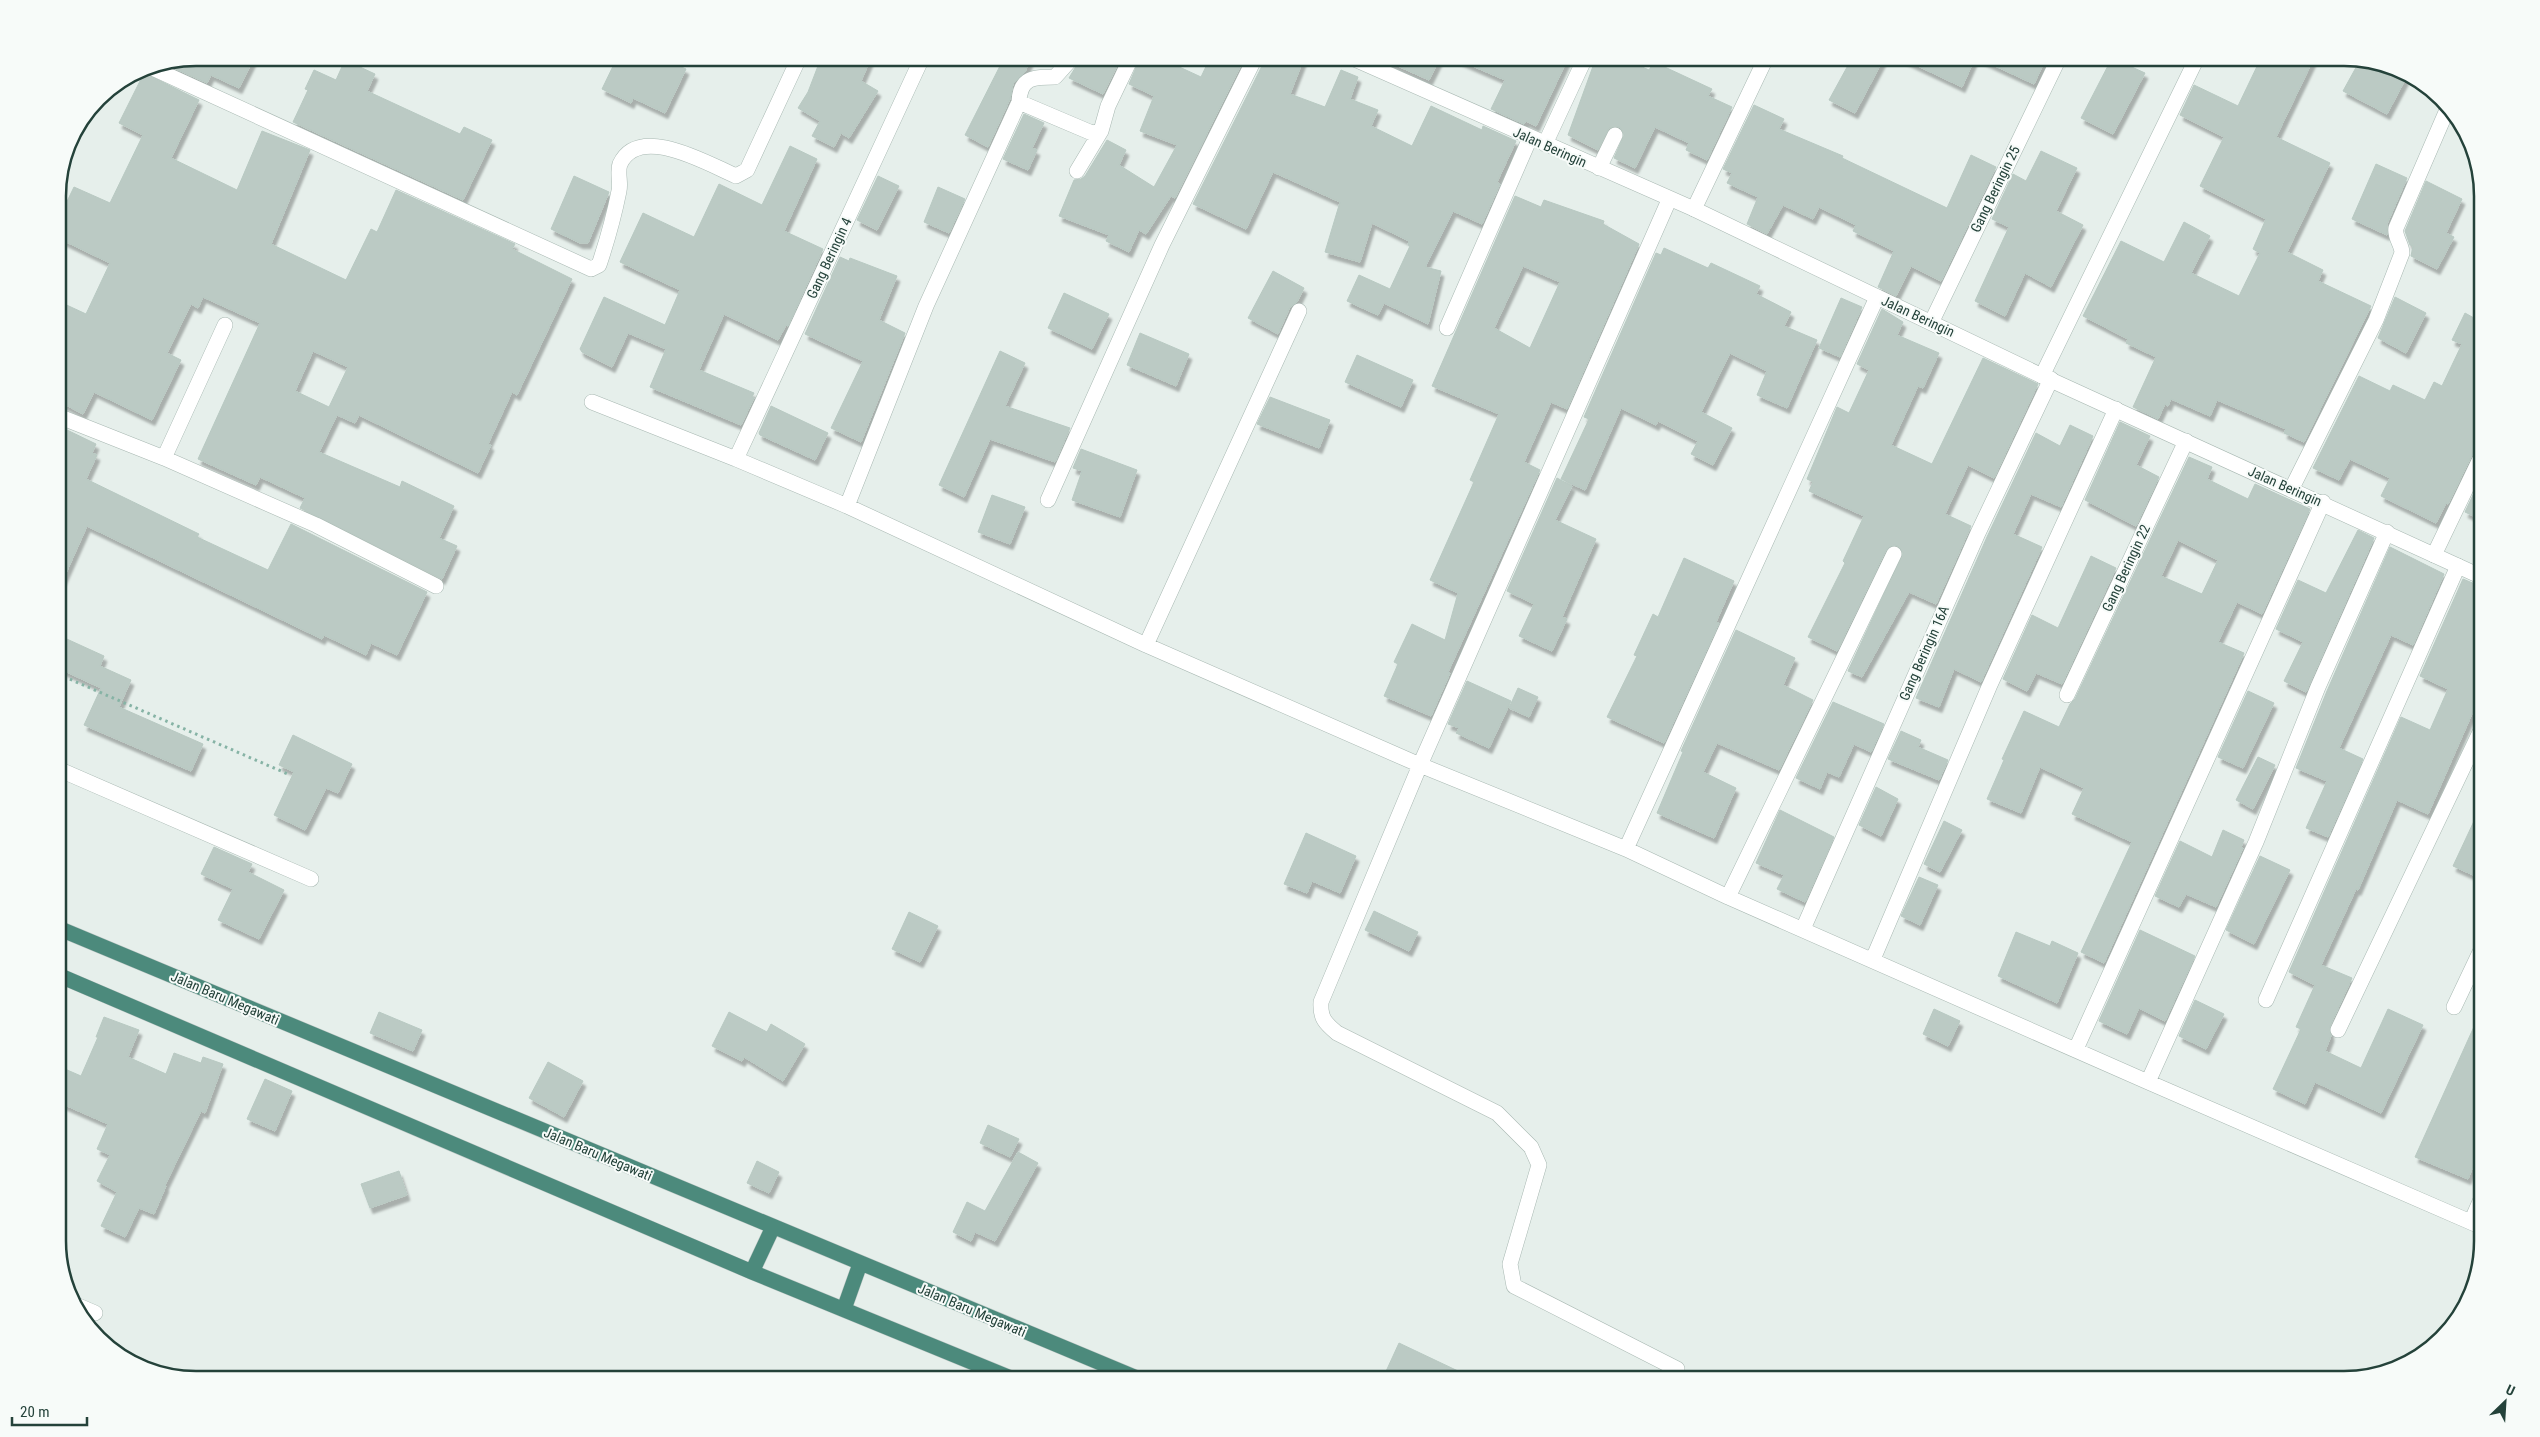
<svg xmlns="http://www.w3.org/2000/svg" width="2540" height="1437" font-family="'Roboto Condensed',sans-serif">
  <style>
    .building { fill: #bbcac4; stroke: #b8c9c2; fill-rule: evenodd; filter: url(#shadow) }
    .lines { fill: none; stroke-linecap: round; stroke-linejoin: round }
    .minor-casing { stroke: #a8b8b2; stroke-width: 16 }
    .tertiary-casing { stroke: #a8b8b2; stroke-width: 16 }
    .trunk-casing { stroke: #c2cac8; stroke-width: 16 }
    .path { stroke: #86b3a5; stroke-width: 3; stroke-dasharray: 2.5 4; stroke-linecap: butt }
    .minor { stroke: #fff; stroke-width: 15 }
    .tertiary { stroke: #fff; stroke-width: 15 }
    .trunk { stroke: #4c8a7c; stroke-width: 15 }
    .labels { text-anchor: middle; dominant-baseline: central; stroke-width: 4; stroke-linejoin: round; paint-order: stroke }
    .street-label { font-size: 14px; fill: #24423a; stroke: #f7fbf9 }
    .rim { fill: none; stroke: #24423a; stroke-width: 2.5 }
  </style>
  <defs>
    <filter id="shadow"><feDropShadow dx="3" dy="5.5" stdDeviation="1" flood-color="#0004"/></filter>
  </defs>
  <rect width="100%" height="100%" fill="#e6efeb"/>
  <path class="building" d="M 197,58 L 254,58 L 239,88 L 211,75 L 207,83 L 165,64 Z
    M 617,58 L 662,58 L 686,69 L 665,113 L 633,98 L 631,103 L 602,89 Z
    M 821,58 L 871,58 L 861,81 L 878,91 L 849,138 L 841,133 L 834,147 L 812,136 L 820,121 L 798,108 L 808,92 Z
    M 1004,58 L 1031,58 L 1025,72 L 1013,84 L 1010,99 L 988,147 L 965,135 Z
    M 1081,58 L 1121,58 L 1103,94 L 1069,78 Z
    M 1140,58 L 1160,58 L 1201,77 L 1210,58 L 1230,58 L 1242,63 L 1175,198 L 1171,196 L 1146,234 L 1139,230 L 1129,252 L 1106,241 L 1109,235 L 1059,216 L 1074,180 L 1081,179 L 1085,176 L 1107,140 L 1126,150 L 1119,165 L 1154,187 L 1177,145 L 1140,131 L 1154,96 L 1129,84 Z
    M 1266,58 L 1304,58 L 1290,94 L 1325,107 L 1341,70 L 1358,77 L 1350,99 L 1378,110 L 1371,126 L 1412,146 L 1431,106 L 1482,130 L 1483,126 L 1516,141 L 1497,182 L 1500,184 L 1482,224 L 1453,211 L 1425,267 L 1441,271 L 1428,324 L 1384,303 L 1378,315 L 1347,301 L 1359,275 L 1390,289 L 1410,246 L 1408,245 L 1409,241 L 1372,223 L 1360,262 L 1325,252 L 1340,202 L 1273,172 L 1246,229 L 1193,204 Z
    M 1380,58 L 1440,58 L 1429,80 Z
    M 1454,58 L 1568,58 L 1536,126 L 1526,121 L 1524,124 L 1491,109 L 1505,80 Z
    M 1596,58 L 1622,58 L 1649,70 L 1654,62 L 1712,89 L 1708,96 L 1732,107 L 1707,160 L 1686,150 L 1689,143 L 1655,127 L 1635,168 L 1614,158 L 1624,135 L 1620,127 L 1609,128 L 1598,150 L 1568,135 Z
    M 1852,58 L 1884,58 L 1855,113 L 1829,100 Z
    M 1901,58 L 1975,58 L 1962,87 Z
    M 1978,58 L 2046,58 L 2034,84 Z
    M 2112,58 L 2145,73 L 2113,134 L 2081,118 Z
    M 2261,58 L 2314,58 L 2276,137 L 2330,163 L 2287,252 L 2323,270 L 2318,281 L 2371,306 L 2304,442 L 2284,433 L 2286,429 L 2217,400 L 2210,416 L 2171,399 L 2168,406 L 2165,404 L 2158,419 L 2133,407 L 2156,357 L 2126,343 L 2128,339 L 2083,316 L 2121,241 L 2164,262 L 2184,222 L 2210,236 L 2191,273 L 2239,296 L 2260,253 L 2253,249 L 2266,219 L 2200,186 L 2224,137 L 2180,115 L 2194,85 L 2238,106 Z
    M 345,60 L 375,74 L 367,91 L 460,134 L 464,127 L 492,140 L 463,200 L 293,122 L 308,90 L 305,89 L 314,70 L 336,80 Z
    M 2359,62 L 2390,70 L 2406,78 L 2387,114 L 2343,91 Z
    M 144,73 L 199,100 L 171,158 L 237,190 L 262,131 L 310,150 L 271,244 L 346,280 L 371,229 L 377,232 L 396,190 L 515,244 L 512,249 L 572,279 L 517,395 L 512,392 L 488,444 L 491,445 L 478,473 L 359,415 L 355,423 L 337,415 L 319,452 L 400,487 L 402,481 L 454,506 L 439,538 L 457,546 L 442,579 L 300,508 L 305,498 L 260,477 L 256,485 L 198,459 L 260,323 L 203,297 L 198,308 L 191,304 L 167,353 L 181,360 L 152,420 L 94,392 L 83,414 L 58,401 L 58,301 L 86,314 L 110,263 L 58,238 L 58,220 L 74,187 L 110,203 L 143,135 L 119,123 ZM 313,351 L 348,367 L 329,407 L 295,391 Z
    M 1754,105 L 1784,119 L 1779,129 L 1843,156 L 1842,158 L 1947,208 L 1971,155 L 1996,167 L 1941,281 L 1911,266 L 1896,296 L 1878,287 L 1894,251 L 1853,231 L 1856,225 L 1819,207 L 1813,219 L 1783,205 L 1767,234 L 1747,224 L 1758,197 L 1727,183 L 1732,173 L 1723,169 Z
    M 1024,114 L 1044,123 L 1032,148 L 1037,150 L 1028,170 L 1003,159 Z
    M 790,146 L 817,159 L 784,231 L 823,249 L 788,326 L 786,325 L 778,340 L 724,314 L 699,370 L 754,393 L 752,397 L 754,398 L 741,425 L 650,387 L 666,349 L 628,333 L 612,367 L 582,352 L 580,349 L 604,297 L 665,325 L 680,290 L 620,262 L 643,213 L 694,237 L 719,184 L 762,205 Z
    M 2041,151 L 2077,168 L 2056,211 L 2083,225 L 2051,287 L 2025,273 L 2005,316 L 1975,301 L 2009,227 L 1992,219 L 2013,174 L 2026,181 Z
    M 2376,164 L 2407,178 L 2387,224 L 2387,235 L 2352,219 Z
    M 574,176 L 609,192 L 588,243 L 580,243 L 551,229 Z
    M 878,176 L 899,186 L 877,230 L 857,220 Z
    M 2426,181 L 2462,199 L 2446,233 L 2454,237 L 2437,269 L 2411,256 L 2413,246 L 2410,245 L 2405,231 Z
    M 938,187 L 965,199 L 949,233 L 924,222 Z
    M 1515,196 L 1541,207 L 1544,200 L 1604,221 L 1603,224 L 1639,244 L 1567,409 L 1551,402 L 1524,462 L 1540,470 L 1448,672 L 1450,673 L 1431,716 L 1384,696 L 1398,664 L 1394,662 L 1412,624 L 1445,640 L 1458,593 L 1430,580 L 1474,482 L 1470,480 L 1499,414 L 1432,386 ZM 1523,266 L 1560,282 L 1530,348 L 1494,328 Z
    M 1664,248 L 1708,268 L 1711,263 L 1760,286 L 1756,294 L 1791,312 L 1784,326 L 1817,340 L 1787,408 L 1757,395 L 1767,371 L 1730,353 L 1701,412 L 1732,428 L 1713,465 L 1691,454 L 1698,441 L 1658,421 L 1656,425 L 1621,408 L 1585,490 L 1561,479 L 1589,419 L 1584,417 L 1656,253 L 1661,255 Z
    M 840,257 L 849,261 L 850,258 L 897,276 L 879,320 L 905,333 L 861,442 L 831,428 L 863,361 L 805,334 Z
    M 1273,271 L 1304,288 L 1297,302 L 1290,307 L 1278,334 L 1248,318 Z
    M 1064,293 L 1109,314 L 1092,349 L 1048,328 Z
    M 2395,297 L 2426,313 L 2406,353 L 2378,338 Z
    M 1841,298 L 1862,307 L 1840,357 L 1819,348 Z
    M 2482,300 L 2482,446 L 2474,451 L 2448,504 L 2446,503 L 2436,523 L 2381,496 L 2390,478 L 2350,459 L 2339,480 L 2313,468 L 2359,376 L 2390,391 L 2393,385 L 2425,400 L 2434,382 L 2442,386 L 2462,344 L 2452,340 L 2465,313 L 2474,318 Z
    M 1882,309 L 1903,322 L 1897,335 L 1939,353 L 1923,388 L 1918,386 L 1891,445 L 1932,464 L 1983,358 L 2038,384 L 1994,478 L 1968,465 L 1945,514 L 1971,526 L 1936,604 L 1909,592 L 1862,677 L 1848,671 L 1903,553 L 1898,546 L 1894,545 L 1886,550 L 1837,651 L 1808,637 L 1845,563 L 1843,561 L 1864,516 L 1809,491 L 1813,482 L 1807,479 L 1837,407 L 1849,413 L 1869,370 L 1857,364 Z
    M 1140,333 L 1189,354 L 1176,386 L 1127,365 Z
    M 1000,351 L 1025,363 L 1005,406 L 1070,428 L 1055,462 L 990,439 L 964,497 L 939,485 Z
    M 1357,355 L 1413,380 L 1401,407 L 1345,382 Z
    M 1270,397 L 1330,420 L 1319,448 L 1257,424 Z
    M 771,406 L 828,433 L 815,460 L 760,435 L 759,433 Z
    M 2120,422 L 2150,436 L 2136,465 L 2159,477 L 2136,526 L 2085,500 Z
    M 2070,425 L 2093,436 L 2061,507 L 2031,494 L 2013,534 L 2042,547 L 1981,682 L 1954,669 L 1939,707 L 1916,698 L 1987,537 L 2036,433 L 2060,446 Z
    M 65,429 L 96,444 L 92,453 L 97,455 L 86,479 L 199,534 L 197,537 L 268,570 L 291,524 L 427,592 L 397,655 L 371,643 L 366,655 L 324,635 L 322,639 L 87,526 L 58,591 L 58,445 Z
    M 1081,449 L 1137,470 L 1120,517 L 1072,500 L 1082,471 L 1073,468 Z
    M 2189,457 L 2212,467 L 2207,479 L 2248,499 L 2255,484 L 2310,509 L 2262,614 L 2237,602 L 2218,642 L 2244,653 L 2104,963 L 2081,952 L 2132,842 L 2072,814 L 2084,788 L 2040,767 L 2021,813 L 1987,799 L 2004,760 L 2002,759 L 2024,711 L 2059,727 L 2070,704 L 2075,699 ZM 2178,540 L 2218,560 L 2202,594 L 2161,576 Z
    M 2482,476 L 2482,520 L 2465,512 Z
    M 1557,478 L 1572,486 L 1555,520 L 1596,539 L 1562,617 L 1567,619 L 1552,651 L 1519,636 L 1534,604 L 1507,591 Z
    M 992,495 L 1025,507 L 1010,544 L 978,532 Z
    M 2358,530 L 2374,538 L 2306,692 L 2284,681 L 2303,642 L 2276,629 L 2298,580 L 2326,593 Z
    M 2390,547 L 2444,574 L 2413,645 L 2391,635 L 2339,748 L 2363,759 L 2328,837 L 2306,828 L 2327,781 L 2296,768 L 2327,691 Z
    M 2091,556 L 2116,568 L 2062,684 L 2036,673 L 2027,691 L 2003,679 L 2032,615 L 2058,628 Z
    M 1684,558 L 1734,581 L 1716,622 L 1719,623 L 1664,743 L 1607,717 L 1637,656 L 1634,655 L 1653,614 L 1658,617 Z
    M 2463,579 L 2482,587 L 2482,691 L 2428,814 L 2397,800 L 2358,890 L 2356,889 L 2321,965 L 2352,978 L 2330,1026 L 2331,1036 L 2325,1051 L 2361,1068 L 2388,1009 L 2423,1025 L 2381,1113 L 2315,1082 L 2305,1104 L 2273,1089 L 2301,1029 L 2296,1027 L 2315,985 L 2289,972 L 2401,717 L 2430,730 L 2448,689 L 2420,676 Z
    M 1736,630 L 1795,658 L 1783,685 L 1813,700 L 1779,770 L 1717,743 L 1703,772 L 1736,788 L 1714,838 L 1657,813 L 1683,752 L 1681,751 Z
    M 58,635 L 104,656 L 100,666 L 131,680 L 119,707 L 203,744 L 191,771 L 84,725 L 101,688 L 58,668 Z
    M 1467,681 L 1511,701 L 1489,748 L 1456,733 L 1459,728 L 1448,724 Z
    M 1518,688 L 1538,697 L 1529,717 L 1509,708 Z
    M 2248,691 L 2274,703 L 2243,768 L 2218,757 Z
    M 1833,702 L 1884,724 L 1871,752 L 1854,744 L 1839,777 L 1827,772 L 1820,789 L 1796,778 Z
    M 1901,731 L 1921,740 L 1918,747 L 1948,760 L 1939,780 L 1888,759 Z
    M 293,735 L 352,764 L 338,793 L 326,788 L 305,830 L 274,815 L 294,772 L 279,765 Z
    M 2258,757 L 2275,765 L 2253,809 L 2236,800 Z
    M 1876,787 L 1898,799 L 1881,836 L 1859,825 Z
    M 2482,804 L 2482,879 L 2453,866 Z
    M 1780,810 L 1834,837 L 1805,902 L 1777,889 L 1784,875 L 1756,863 Z
    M 1944,821 L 1962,830 L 1940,872 L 1924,864 Z
    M 2223,830 L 2244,840 L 2241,847 L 2243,848 L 2216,907 L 2186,894 L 2179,907 L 2155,896 L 2180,841 L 2212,857 Z
    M 1306,833 L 1356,856 L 1340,893 L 1312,881 L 1307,893 L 1284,884 Z
    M 214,847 L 252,864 L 248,872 L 284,890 L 259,939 L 218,920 L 233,889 L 201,874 Z
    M 2260,856 L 2290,870 L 2254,944 L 2226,930 Z
    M 1919,877 L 1938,885 L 1920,925 L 1901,916 Z
    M 1374,911 L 1418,932 L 1409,951 L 1365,930 Z
    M 909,912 L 938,926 L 920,962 L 892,949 Z
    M 2140,930 L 2195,956 L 2165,1021 L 2139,1008 L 2127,1034 L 2099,1021 Z
    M 2016,932 L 2050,946 L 2052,941 L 2078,953 L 2057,1003 L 1998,976 Z
    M 2195,1000 L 2224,1014 L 2206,1049 L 2179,1036 Z
    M 1934,1009 L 1960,1021 L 1948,1046 L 1923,1034 Z
    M 2482,1009 L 2482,1144 L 2468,1179 L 2415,1157 Z
    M 379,1012 L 422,1030 L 413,1051 L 370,1033 Z
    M 729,1012 L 767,1032 L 771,1024 L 805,1044 L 783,1081 L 744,1057 L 742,1061 L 712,1046 Z
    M 104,1017 L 139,1030 L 128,1057 L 166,1074 L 174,1053 L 201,1063 L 203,1057 L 223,1064 L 205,1113 L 201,1111 L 165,1185 L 166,1186 L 154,1214 L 139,1208 L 125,1237 L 101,1226 L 117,1192 L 97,1181 L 110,1155 L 97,1149 L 108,1124 L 58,1102 L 58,1066 L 81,1076 L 98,1037 L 96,1037 Z
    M 548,1062 L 583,1081 L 564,1117 L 529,1098 Z
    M 265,1079 L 292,1091 L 275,1131 L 247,1119 Z
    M 988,1125 L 1019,1139 L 1010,1157 L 980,1143 Z
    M 1018,1152 L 1038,1163 L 995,1241 L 975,1232 L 971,1241 L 953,1232 L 967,1202 L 985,1211 Z
    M 757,1161 L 779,1172 L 769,1193 L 747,1183 Z
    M 399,1171 L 407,1195 L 370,1208 L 361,1184 Z
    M 1399,1343 L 1477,1380 L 1382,1380 Z"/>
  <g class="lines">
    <defs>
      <path id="minor" d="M 150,67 L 591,269 L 599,265 C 607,241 614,216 619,191 C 621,183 617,172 620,164 C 639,123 708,164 736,176 L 747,170 L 799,58
        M 1019,102 C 1020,77 1034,77 1055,77 L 1072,58
        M 1545,144 L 1585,58
        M 1599,168 L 1615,135
        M 1077,171 L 1101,131
        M 1669,200 L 1420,765 L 1321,1002 C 1320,1018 1325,1023 1337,1033 L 1497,1113 L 1531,1147 L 1539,1165 L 1510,1264 L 1514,1286 L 1677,1369 L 1677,1379
        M 1694,209 L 1766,58
        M 1932,321 L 2059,58
        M 1447,328 L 1530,138
        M 2042,376 L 2197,58
        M 592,402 L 736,459 L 847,506 L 1146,645 L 1420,765 L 1626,849 L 1728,897 L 2148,1082 L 2482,1227
        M 58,416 L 164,458 L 316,525 L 436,586
        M 164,458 L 225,325
        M 736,459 L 922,58
        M 2292,488 L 2376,320 L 2402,253 C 2402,244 2394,237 2396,228 L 2447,110
        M 1048,500 L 1162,245 L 1255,58
        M 847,506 L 926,306 L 1019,102 L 1092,133 L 1101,131 L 1108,106 L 1131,58
        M 2434,555 L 2482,455
        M 1146,645 L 1299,311
        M 2067,695 L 2186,441
        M 58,769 L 311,879
        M 1626,849 L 1877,297
        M 1728,897 L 1894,554
        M 1803,929 L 1978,533 L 2051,379
        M 1873,959 L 1989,687 L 2116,409
        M 2266,1000 L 2458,566
        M 2454,1007 L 2482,948
        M 2338,1030 L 2482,728
        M 2076,1049 L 2323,502
        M 2148,1082 L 2256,842 L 2318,687 L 2387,532
        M 2471,1222 L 2482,1197
        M 74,1304 L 95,1313"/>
      <path id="tertiary" d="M 1352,58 L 1694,209 L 2042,376 L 2482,577"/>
      <path id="trunk" d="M 58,928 L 1139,1379
        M 58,975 L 752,1272 L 1013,1379
        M 752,1272 L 773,1227
        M 844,1309 L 860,1264"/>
    </defs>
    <use href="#minor" class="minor-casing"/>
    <use href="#tertiary" class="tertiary-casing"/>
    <use href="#trunk" class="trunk-casing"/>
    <path class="path" d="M 58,674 L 290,775"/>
    <use href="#minor" class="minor"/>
    <use href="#tertiary" class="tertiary"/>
    <use href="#trunk" class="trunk"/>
  </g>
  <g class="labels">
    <g class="street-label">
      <text transform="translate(1550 147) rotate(24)">Jalan Beringin</text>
      <text transform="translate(1995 189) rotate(-64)">Gang Beringin 25</text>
      <text transform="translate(829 258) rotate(-65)">Gang Beringin 4</text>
      <text transform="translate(1918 316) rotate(25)">Jalan Beringin</text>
      <text transform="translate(2285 486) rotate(24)">Jalan Beringin</text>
      <text transform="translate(2126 568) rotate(-65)">Gang Beringin 22</text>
      <text transform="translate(1924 653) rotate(-66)">Gang Beringin 16A</text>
      <text transform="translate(225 998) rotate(23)">Jalan Baru Megawati</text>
      <text transform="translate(598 1154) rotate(23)">Jalan Baru Megawati</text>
      <text transform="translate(972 1310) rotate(23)">Jalan Baru Megawati</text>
    </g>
  </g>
  <path d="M0 0H2540V1437H0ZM196 66H2344A130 130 0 0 1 2474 196V1241A130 130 0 0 1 2344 1371H196A130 130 0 0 1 66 1241V196A130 130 0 0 1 196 66Z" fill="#f7fbf9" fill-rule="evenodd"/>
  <path class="rim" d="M196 66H2344A130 130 0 0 1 2474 196V1241A130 130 0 0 1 2344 1371H196A130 130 0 0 1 66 1241V196A130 130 0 0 1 196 66Z"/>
  <g transform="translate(2505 1402) rotate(25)" stroke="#f7fbf9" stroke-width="4" paint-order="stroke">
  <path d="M0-4L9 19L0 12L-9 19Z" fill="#24423a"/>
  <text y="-8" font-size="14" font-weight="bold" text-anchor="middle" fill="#24423a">U</text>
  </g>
  <path d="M12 1417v8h75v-8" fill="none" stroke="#24423a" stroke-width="2.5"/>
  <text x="20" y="1417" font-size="15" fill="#24423a" stroke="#f7fbf9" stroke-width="4" paint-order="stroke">20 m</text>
</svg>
